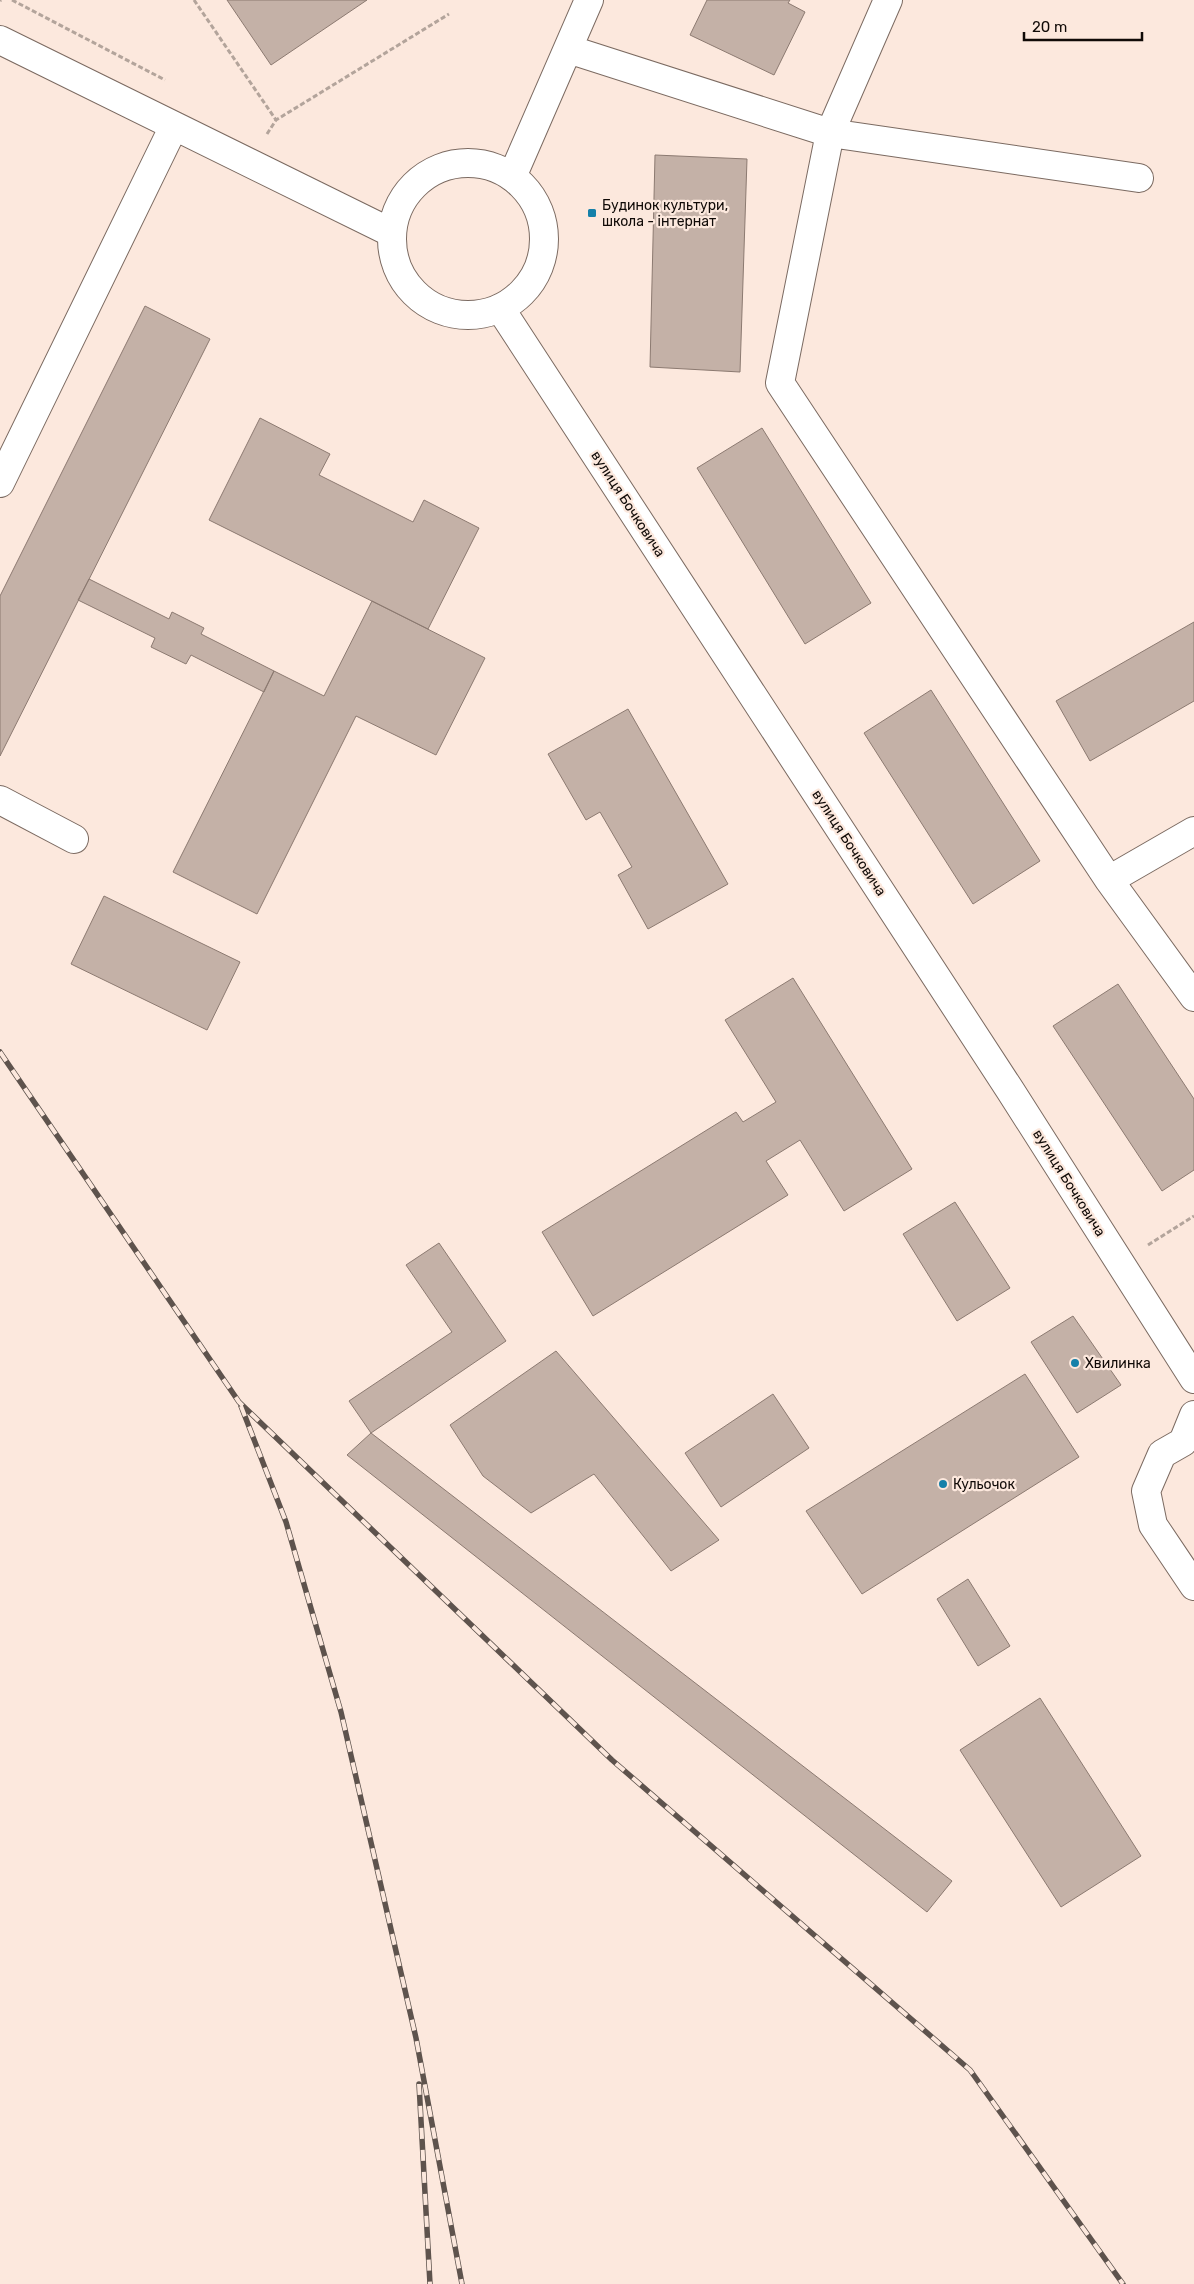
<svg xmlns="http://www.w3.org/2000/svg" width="1194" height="2284" font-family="Rubik,sans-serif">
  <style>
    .building { fill: #c4b1a7; stroke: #8c7a71 }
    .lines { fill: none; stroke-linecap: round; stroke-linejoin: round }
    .minor-casing { stroke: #7b6a61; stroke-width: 30 }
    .path { stroke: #b3a49b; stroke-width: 3; stroke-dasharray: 5 2.5; stroke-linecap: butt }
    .minor { stroke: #fff; stroke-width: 28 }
    .rail-casing { stroke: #5e534d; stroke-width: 5.5 }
    .rail { stroke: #fce8dd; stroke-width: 4; stroke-dasharray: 11; stroke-linecap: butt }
    .poi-dot { fill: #1580a9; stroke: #fce8dd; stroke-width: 2 }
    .labels { text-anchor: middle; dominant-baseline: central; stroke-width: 4.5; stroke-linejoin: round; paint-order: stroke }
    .poi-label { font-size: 14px; fill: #100a07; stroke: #fce8dd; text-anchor: start }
    .street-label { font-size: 14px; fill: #100a07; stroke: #fce8dd }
  </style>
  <rect width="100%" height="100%" fill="#fce8dd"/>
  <path class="building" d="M 227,0 L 367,0 L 271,65 Z
    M 707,0 L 790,0 L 788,3 L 805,12 L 774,75 L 690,35 Z
    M 655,155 L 747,159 L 740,372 L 650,367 Z
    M 145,306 L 210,339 L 0,756 L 0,596 Z
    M 260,418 L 330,454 L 319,475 L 413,522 L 424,500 L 479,528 L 428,629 L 209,520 Z
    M 762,428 L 871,603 L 805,644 L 697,468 Z
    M 89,579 L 169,619 L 172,612 L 204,628 L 201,634 L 274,671 L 264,692 L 191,655 L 186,664 L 151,647 L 155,638 L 78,600 Z
    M 372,601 L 485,658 L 436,755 L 356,716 L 257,914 L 173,872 L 274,671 L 324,696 Z
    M 1194,622 L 1194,701 L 1090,761 L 1056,701 Z
    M 931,690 L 1040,861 L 973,904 L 864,733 Z
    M 628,709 L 728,884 L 648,929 L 618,875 L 632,867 L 600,812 L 586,820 L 548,754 Z
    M 104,896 L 240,962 L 207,1030 L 71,964 Z
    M 793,978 L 912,1169 L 844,1211 L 800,1140 L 766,1161 L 788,1195 L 593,1316 L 542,1232 L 736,1112 L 743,1122 L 776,1102 L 725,1020 Z
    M 1118,984 L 1194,1099 L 1194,1170 L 1162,1191 L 1053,1026 Z
    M 955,1202 L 1010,1288 L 957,1321 L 903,1234 Z
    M 439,1243 L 506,1341 L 371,1433 L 349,1401 L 452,1332 L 406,1265 Z
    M 1073,1316 L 1121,1385 L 1077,1413 L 1031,1342 Z
    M 556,1351 L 719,1540 L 671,1571 L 594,1474 L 531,1513 L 483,1476 L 450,1425 Z
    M 1025,1374 L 1079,1457 L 862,1594 L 806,1511 Z
    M 773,1394 L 809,1448 L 721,1507 L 685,1453 Z
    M 371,1433 L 952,1881 L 927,1912 L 347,1455 Z
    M 968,1579 L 1010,1646 L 978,1666 L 937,1599 Z
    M 1040,1698 L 1141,1856 L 1061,1907 L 960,1750 Z"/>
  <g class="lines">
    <defs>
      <path id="minor" d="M 888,0 L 830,133 L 1139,178
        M 0,40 L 392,233
        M 568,49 L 830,133 L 780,383 L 1109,880 L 1194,997
        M392 239a76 76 0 1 1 152 0a76 76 0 1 1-152 0Z
        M 512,177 L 589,0
        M 500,308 L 1010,1090 L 1194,1379
        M 0,483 L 174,126
        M 0,800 L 74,839
        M 1109,880 L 1194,831
        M 1194,1415 L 1183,1442 L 1162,1454 L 1146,1491 L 1153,1525 L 1194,1586"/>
    </defs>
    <use href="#minor" class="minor-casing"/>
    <path class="path" d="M 12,0 L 165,80
      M 194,0 L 276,120
      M 0,1 L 1,0
      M 267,134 L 276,120 L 449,14
      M 1148,1245 L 1194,1216"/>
    <use href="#minor" class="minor"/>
    <defs>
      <path id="rail" d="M 0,1052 L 239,1402 L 612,1760 L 970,2070 L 1123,2284
        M 241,1406 L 286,1522 L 341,1712 L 416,2038 L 462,2284
        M 419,2084 L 430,2284"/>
    </defs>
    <use href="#rail" class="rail-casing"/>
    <use href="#rail" class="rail"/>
  </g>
  <g class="poi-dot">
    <rect x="587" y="208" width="10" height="10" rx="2.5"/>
    <circle cx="1075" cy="1363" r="5"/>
    <circle cx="943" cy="1484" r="5"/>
  </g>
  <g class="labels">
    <g class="poi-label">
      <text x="602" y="205">Будинок культури,<tspan x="602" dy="16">школа - інтернат</tspan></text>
      <text x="1085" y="1363">Хвилинка</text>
      <text x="953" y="1484">Кульочок</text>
    </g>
    <g class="street-label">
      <text transform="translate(628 504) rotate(57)">вулиця Бочковича</text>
      <text transform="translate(849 843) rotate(57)">вулиця Бочковича</text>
      <text transform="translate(1069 1183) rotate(58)">вулиця Бочковича</text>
    </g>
  </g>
  <path d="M1024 32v8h118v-8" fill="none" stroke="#100a07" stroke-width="2.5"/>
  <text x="1032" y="32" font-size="15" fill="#100a07" stroke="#fce8dd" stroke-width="4" paint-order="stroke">20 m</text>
</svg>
